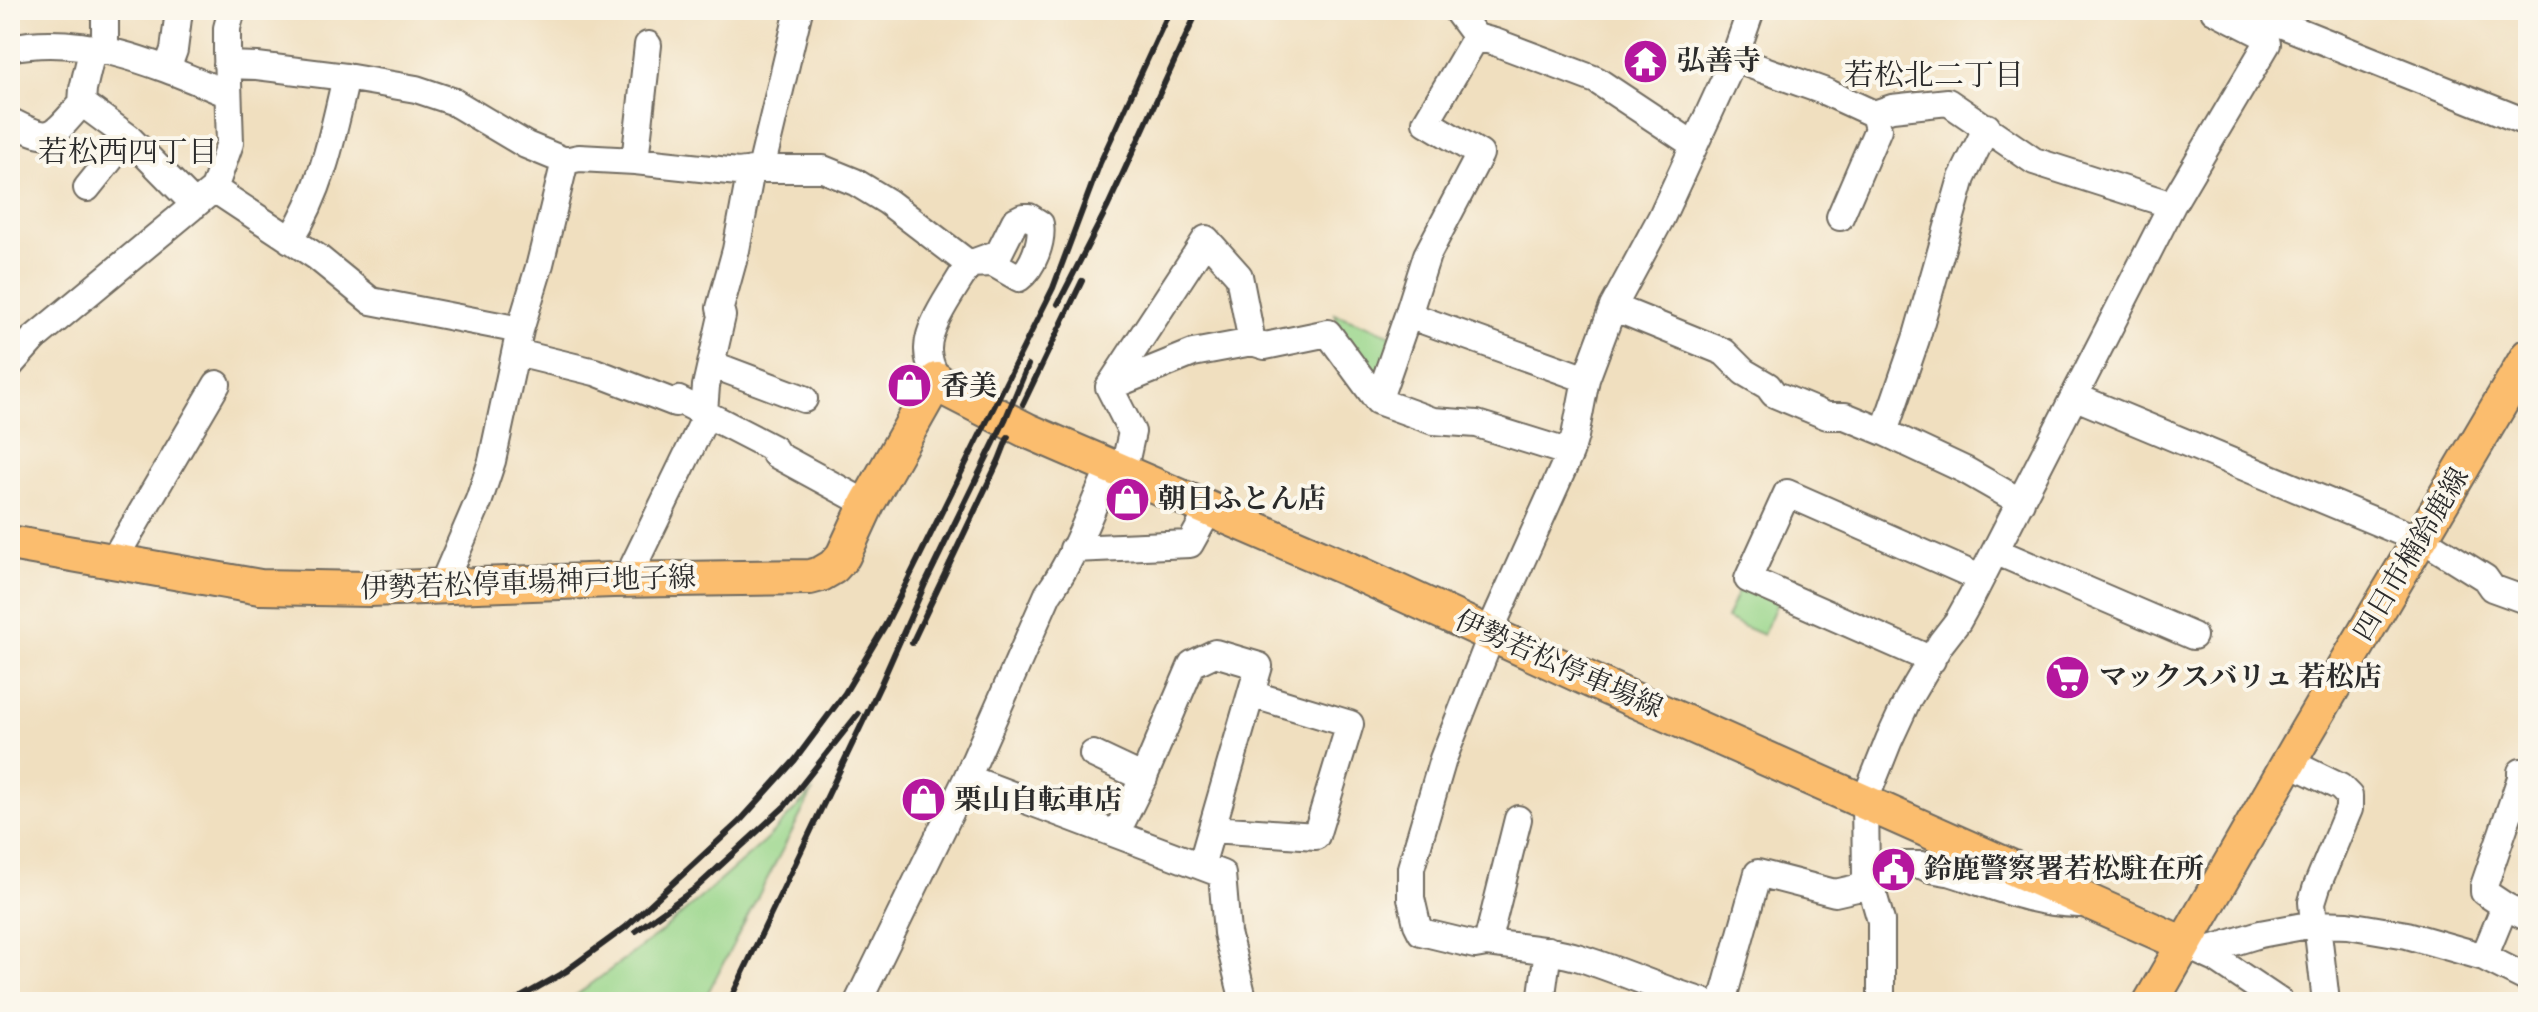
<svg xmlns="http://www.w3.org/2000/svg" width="2538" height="1012" font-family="Alegreya,'Noto Serif JP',serif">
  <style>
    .green { fill: #99d58a; stroke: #62805a; stroke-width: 2 }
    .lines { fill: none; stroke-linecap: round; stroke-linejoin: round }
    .minor-casing { stroke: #706a5f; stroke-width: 30 }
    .major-casing { stroke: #706a5f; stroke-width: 38 }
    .minor { stroke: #fff; stroke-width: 26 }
    .major { stroke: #fbbd6e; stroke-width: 34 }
    .rail { stroke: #2b2b2b; stroke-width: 6 }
    .labels { text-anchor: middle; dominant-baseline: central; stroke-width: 8; stroke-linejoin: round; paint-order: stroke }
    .poi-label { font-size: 28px; font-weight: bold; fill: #2b2b2b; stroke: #fbf7ec; text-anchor: start }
    .street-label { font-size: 28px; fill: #2b2b2b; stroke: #fbf7ec }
    .neighbourhood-label { font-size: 30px; fill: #2b2b2b; stroke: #fbf7ec }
  </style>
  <rect width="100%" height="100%" fill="#fbf7ec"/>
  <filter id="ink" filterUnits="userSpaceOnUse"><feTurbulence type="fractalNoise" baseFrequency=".0125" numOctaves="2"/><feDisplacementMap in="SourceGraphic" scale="16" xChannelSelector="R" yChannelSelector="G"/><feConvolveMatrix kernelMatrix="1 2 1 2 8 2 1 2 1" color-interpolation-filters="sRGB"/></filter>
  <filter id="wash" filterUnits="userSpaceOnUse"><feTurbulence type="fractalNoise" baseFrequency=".006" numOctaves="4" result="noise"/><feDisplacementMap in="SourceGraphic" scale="32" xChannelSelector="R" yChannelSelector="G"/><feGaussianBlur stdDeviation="1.8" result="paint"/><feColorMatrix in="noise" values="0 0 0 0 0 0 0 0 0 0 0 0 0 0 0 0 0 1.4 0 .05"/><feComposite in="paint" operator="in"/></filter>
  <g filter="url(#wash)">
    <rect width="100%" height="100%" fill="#f0dfbf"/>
    <path class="green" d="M 1335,314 L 1395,336 L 1383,370 L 1368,378 L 1346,345 Z
      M 1741,584 L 1778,601 L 1763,635 L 1726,619 Z
      M 813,791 L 703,1002 L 567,1002 L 660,933 L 765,841 Z"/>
  </g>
  <g filter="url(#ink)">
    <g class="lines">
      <defs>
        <path id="minor" d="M 1456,10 L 1476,37 L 1495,42 L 1596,80 L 1694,145
          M 2273,21 L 2528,123
          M 1476,37 L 1426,122 L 1480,154 L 1427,255 L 1408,315 L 1586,379
          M 10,48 C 85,32 160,66 228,94
          M 105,50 L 105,10
          M 1734,59 L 1826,92 L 1874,114 L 1878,129 L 1840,217
          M 227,65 L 257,66 L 346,77 L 416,89 L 452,101 L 526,145 L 565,161 L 579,158 L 635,161 L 738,172 L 761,169 L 823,169 L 855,182 L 888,202 L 969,264 C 956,287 927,324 928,350 C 928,361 933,371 937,380
          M 167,69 L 174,50 L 179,10
          M 82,103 L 83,89 L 93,47
          M 1874,114 L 1892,108 L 1948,102 L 2034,161 L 2172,205
          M 10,121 C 54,144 51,137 82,103 L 128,137 L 195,205
          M 635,161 L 648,45
          M 761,169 L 799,10
          M 87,188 L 128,137
          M 214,189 L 317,257 L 371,301 L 520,330
          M 1023,217 L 1029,217 L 1040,224 C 1043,241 1033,268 1019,278 L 993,263 L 969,264 L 999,253 L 1015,221 Z
          M 290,240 C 322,190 333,134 346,77
          M 1613,307 L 1724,352 L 1744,372 L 1768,386 L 1774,394 L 1827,416 L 1845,416 L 1884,432 L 1965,470 L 2021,502
          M 1408,315 L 1378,401 L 1433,421 L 1477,424 L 1570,453
          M 517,353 L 595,372 L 675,403 L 679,400 L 774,449 L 775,454 L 867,504
          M 711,364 L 804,399
          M 10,365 L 33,339 L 214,189 L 230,143 L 227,52 L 227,28 L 232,10
          M 1109,387 L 1206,239 L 1239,276 L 1252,342
          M 2076,397 L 2420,540
          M 704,412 L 706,386 L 722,316 L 720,308 L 736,250 L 751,170
          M 1884,432 L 1916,339 L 1962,178 L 1987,127
          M 1123,473 L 1132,432 L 1109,387 L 1193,353 L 1252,342 L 1265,346 L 1328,333 L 1378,401
          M 2421,538 L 2485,578 L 2492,588 L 2528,601
          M 1073,549 L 1190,544 L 1209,510
          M 1995,551 L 2193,636
          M 113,561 L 217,384
          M 627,579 L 707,414
          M 442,586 L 479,500 L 492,461 L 520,330 L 540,264 L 565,161
          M 1489,633 L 1570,453 L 1575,436 L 1586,379 L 1613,307 L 1661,218 L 1734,59 L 1751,10
          M 1492,634 L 1443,759 L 1411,868 L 1411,898 L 1417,924 L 1421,932 L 1475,945 L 1487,943 L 1518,819
          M 1932,660 L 1748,579 L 1787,493 L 1980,578
          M 1093,754 L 1144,778
          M 2289,762 L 2340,787 L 2349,796 L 2349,809 L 2317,886 L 2312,902 L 2314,924
          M 2521,772 L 2521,778 L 2484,886 L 2484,892 L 2505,906 L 2528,918
          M 967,778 L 1222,874 L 1227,933 L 1244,1002
          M 1212,829 L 1316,836 L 1350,724 L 1251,694
          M 1116,834 L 1142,781 L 1192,664 L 1215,653 L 1259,666 L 1201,866
          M 1866,865 L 1922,865 C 1930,871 1942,870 1952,873 C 1997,887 2030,903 2079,904 L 2083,901
          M 2317,924 L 2326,1002
          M 1487,943 C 1518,947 1550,949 1580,958 C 1622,971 1662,990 1704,1002
          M 2194,949 L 2216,959 L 2280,1002
          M 2201,952 L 2260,934 L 2314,924 L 2348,925 L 2407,935 L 2484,957 L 2528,979
          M 2484,957 L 2505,906
          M 858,1002 L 967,778 L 1048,594 C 1075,557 1091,509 1110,467
          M 1541,1002 L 1548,950
          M 1722,1002 L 1758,873 L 1835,893 L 1870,885
          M 1881,1002 L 1881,921 L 1872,890 L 1866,877 L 1865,800 L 1889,740 L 1908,699 L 1941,643 L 1958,621 L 1973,594 L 2172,205 L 2267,44 L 2265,36 L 2214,10"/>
        <path id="major" d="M 10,543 L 260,587 L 369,589 L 613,580 L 810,577 L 821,574 L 833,567 L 843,556 L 867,504 L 937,380 L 946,389 L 1026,430 L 1362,575 L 1601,685 L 2184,944
          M 2151,1002 L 2307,731 L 2528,356"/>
      </defs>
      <use href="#minor" class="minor-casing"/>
      <use href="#major" class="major-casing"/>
      <use href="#minor" class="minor"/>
      <use href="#major" class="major"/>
      <path class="rail" d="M 1058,304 L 1107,208 L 1198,10
        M 1023,404 L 1082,281
        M 912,643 L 999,460 L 1008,437
        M 636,931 L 696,888 L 785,806 L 858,714
        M 559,976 L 626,927 L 740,821 L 795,760 L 845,693 L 886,624 L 1053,288 L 1100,163 L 1170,10
        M 512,1002 L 567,971
        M 729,1002 L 880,686 L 925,584 L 1005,420 L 1028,365"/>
    </g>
  </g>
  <defs>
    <symbol id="temple-disc" viewBox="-11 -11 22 22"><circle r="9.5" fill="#b5179e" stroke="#fbf7ec"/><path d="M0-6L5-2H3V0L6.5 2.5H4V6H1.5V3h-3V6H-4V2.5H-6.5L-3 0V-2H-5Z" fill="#fff"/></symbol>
    <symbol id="shop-disc" viewBox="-11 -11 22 22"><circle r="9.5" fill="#b5179e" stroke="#fbf7ec"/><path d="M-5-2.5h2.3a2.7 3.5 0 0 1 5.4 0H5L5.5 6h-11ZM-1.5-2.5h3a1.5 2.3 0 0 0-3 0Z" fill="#fff"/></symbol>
    <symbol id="supermarket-disc" viewBox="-11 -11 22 22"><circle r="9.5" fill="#b5179e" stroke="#fbf7ec"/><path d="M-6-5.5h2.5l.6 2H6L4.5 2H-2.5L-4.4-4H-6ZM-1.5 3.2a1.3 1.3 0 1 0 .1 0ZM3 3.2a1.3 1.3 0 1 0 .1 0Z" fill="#fff"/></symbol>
    <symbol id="civic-disc" viewBox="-11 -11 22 22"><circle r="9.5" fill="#b5179e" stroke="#fbf7ec"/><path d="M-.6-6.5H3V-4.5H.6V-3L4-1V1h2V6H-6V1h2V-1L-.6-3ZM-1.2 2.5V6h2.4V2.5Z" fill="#fff"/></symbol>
  </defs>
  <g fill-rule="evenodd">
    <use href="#temple-disc" x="1620" y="36" width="51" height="51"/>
    <use href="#shop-disc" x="884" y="360" width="51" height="51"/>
    <use href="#shop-disc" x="1102" y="474" width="51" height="51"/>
    <use href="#supermarket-disc" x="2042" y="652" width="51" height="51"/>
    <use href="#shop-disc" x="898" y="774" width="51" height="51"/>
    <use href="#civic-disc" x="1868" y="844" width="51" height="51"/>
  </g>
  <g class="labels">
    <g class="poi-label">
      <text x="1677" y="61">弘善寺</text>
      <text x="941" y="386">香美</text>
      <text x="1158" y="499">朝日ふとん店</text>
      <text x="2099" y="677">マックスバリュ 若松店</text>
      <text x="954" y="800">栗山自転車店</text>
      <text x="1924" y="869">鈴鹿警察署若松駐在所</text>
    </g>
    <g class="street-label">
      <text transform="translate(2411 554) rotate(-59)">四日市楠鈴鹿線</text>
      <text transform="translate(528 583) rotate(-2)">伊勢若松停車場神戸地子線</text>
      <text transform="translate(1559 664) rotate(24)">伊勢若松停車場線</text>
    </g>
    <g class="neighbourhood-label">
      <text x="1934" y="75">若松北二丁目</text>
      <text x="128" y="152">若松西四丁目</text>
    </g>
  </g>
  <rect width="2538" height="1012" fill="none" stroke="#fbf7ec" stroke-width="40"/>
</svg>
